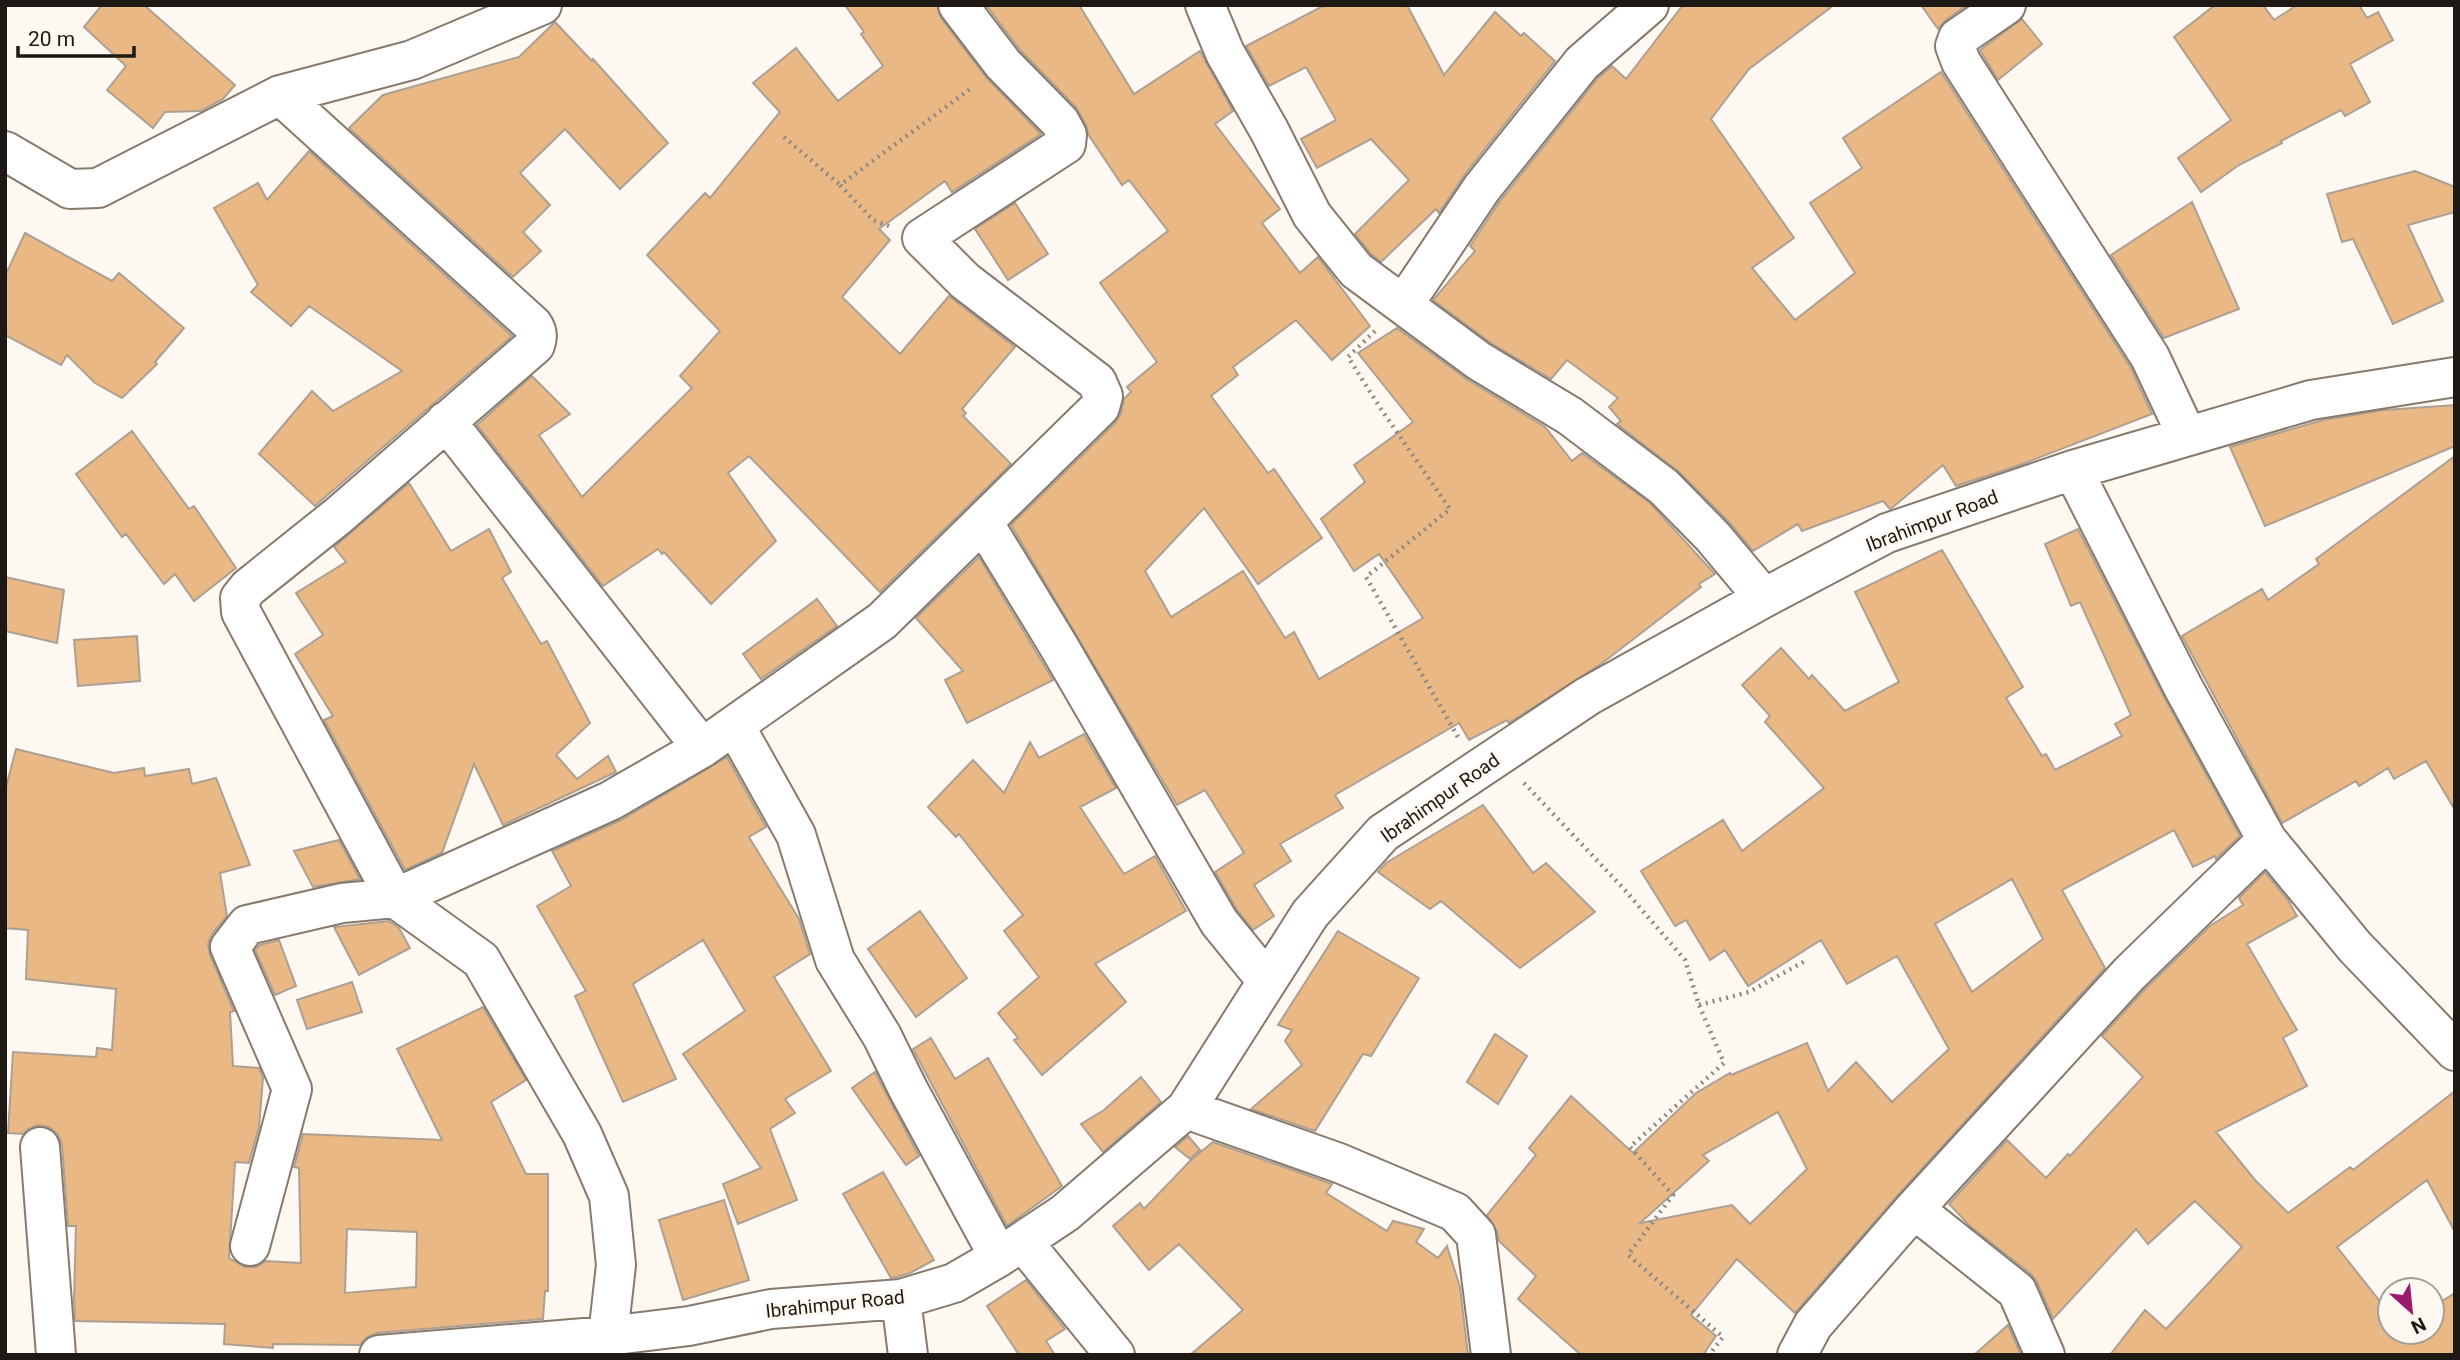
<svg xmlns="http://www.w3.org/2000/svg" width="2460" height="1360" font-family="Roboto,sans-serif">
  <style>
    .building { fill: #e9b884; stroke: #ada092; stroke-width: 2; fill-rule: evenodd }
    .lines { fill: none; stroke-linecap: round; stroke-linejoin: round }
    .street-casing { stroke: #877a6d; stroke-width: 42 }
    .path { stroke: #8d8882; stroke-width: 4.5; stroke-dasharray: 2 5; stroke-linecap: butt }
    .street { stroke: #fff; stroke-width: 38 }
    .labels { text-anchor: middle; dominant-baseline: central; stroke-width: 6; stroke-linejoin: round; paint-order: stroke }
    .street-label { font-size: 19px; fill: #1e1914; stroke: #fef8f2 }
  </style>
  <rect width="100%" height="100%" fill="#fef8f2"/>
  <path class="building" d="M 102,5 L 144,5 L 235,85 L 223,99 L 201,111 L 165,112 L 153,128 L 107,90 L 126,66 L 84,27 Z
    M 845,5 L 937,5 L 941,18 L 986,77 L 1041,134 L 952,192 L 945,181 L 879,229 L 890,240 L 842,297 L 900,354 L 949,296 L 1015,347 L 962,409 L 966,413 L 963,416 L 1011,464 L 880,592 L 749,456 L 728,473 L 776,541 L 711,604 L 664,552 L 662,554 L 658,549 L 603,586 L 477,425 L 532,376 L 570,414 L 539,435 L 582,497 L 692,388 L 680,376 L 720,331 L 647,255 L 705,193 L 710,198 L 780,112 L 753,83 L 796,48 L 838,101 L 883,66 L 861,34 L 864,32 Z
    M 986,5 L 1079,5 L 1134,94 L 1200,51 L 1233,111 L 1215,124 L 1280,209 L 1262,223 L 1300,273 L 1318,257 L 1370,326 L 1332,360 L 1296,320 L 1233,367 L 1238,375 L 1211,396 L 1268,473 L 1274,469 L 1322,538 L 1258,584 L 1204,508 L 1145,571 L 1171,617 L 1243,571 L 1285,638 L 1294,632 L 1319,679 L 1423,618 L 1379,554 L 1354,571 L 1321,519 L 1365,482 L 1354,465 L 1413,422 L 1358,353 L 1397,328 L 1468,380 L 1545,427 L 1572,461 L 1582,453 L 1650,503 L 1715,574 L 1699,584 L 1701,587 L 1601,664 L 1509,723 L 1507,720 L 1469,740 L 1459,723 L 1335,795 L 1343,808 L 1280,844 L 1291,861 L 1254,885 L 1274,916 L 1253,930 L 1237,910 L 1215,872 L 1244,853 L 1205,790 L 1177,805 L 1011,525 L 1115,423 L 1121,413 L 1124,399 L 1131,392 L 1127,387 L 1157,362 L 1100,283 L 1168,231 L 1129,180 L 1122,185 L 1088,134 L 1086,125 L 1076,107 L 1020,50 Z
    M 1325,5 L 1407,5 L 1444,75 L 1495,12 L 1521,36 L 1524,33 L 1555,61 L 1465,174 L 1439,213 L 1436,209 L 1381,262 L 1371,254 L 1355,234 L 1409,180 L 1371,139 L 1317,168 L 1301,139 L 1336,120 L 1306,67 L 1269,86 L 1246,46 Z
    M 1683,5 L 1834,5 L 1749,69 L 1711,119 L 1794,238 L 1752,268 L 1795,320 L 1855,273 L 1810,203 L 1862,168 L 1843,138 L 1941,72 L 2131,368 L 2152,414 L 2017,466 L 1956,486 L 1943,465 L 1892,508 L 1890,509 L 1883,501 L 1802,531 L 1798,524 L 1753,551 L 1729,522 L 1679,472 L 1617,424 L 1621,421 L 1609,407 L 1618,398 L 1567,360 L 1551,379 L 1491,343 L 1433,300 L 1475,251 L 1470,246 L 1500,201 L 1598,78 L 1612,66 L 1626,79 Z
    M 1921,5 L 1967,5 L 1946,20 L 1938,29 Z
    M 2215,5 L 2263,5 L 2274,20 L 2297,5 L 2359,5 L 2367,18 L 2378,12 L 2393,40 L 2350,64 L 2370,102 L 2345,116 L 2341,110 L 2281,141 L 2282,143 L 2239,165 L 2201,192 L 2178,158 L 2231,120 L 2174,37 Z
    M 2022,19 L 2042,44 L 1998,80 L 1980,50 Z
    M 555,22 L 592,61 L 593,59 L 668,143 L 620,189 L 565,129 L 520,173 L 550,205 L 523,232 L 541,251 L 513,277 L 349,128 L 383,95 L 519,57 Z
    M 309,151 L 512,336 L 315,506 L 259,454 L 312,391 L 333,411 L 402,371 L 309,306 L 291,326 L 251,292 L 258,285 L 214,208 L 258,183 L 267,200 Z
    M 2415,171 L 2455,187 L 2455,212 L 2408,225 L 2443,301 L 2393,324 L 2353,239 L 2342,242 L 2327,194 Z
    M 2192,202 L 2239,309 L 2164,338 L 2111,255 Z
    M 1015,203 L 1048,254 L 1008,280 L 975,229 Z
    M 25,233 L 112,281 L 119,273 L 184,328 L 155,362 L 157,364 L 122,398 L 95,383 L 67,355 L 61,365 L 5,335 L 5,276 Z
    M 2455,405 L 2455,446 L 2265,526 L 2230,447 L 2323,420 L 2384,410 Z
    M 132,431 L 189,509 L 194,506 L 236,568 L 194,601 L 175,574 L 164,584 L 126,534 L 122,537 L 76,474 Z
    M 2455,456 L 2455,810 L 2426,761 L 2394,779 L 2388,768 L 2359,786 L 2356,781 L 2282,823 L 2182,636 L 2262,589 L 2268,600 L 2319,564 L 2316,559 Z
    M 409,483 L 451,551 L 489,529 L 511,572 L 502,578 L 541,644 L 547,641 L 590,723 L 556,755 L 577,779 L 608,756 L 616,772 L 503,825 L 474,764 L 442,853 L 405,870 L 324,720 L 333,716 L 295,654 L 323,635 L 296,593 L 346,562 L 334,547 Z
    M 2078,529 L 2164,697 L 2240,836 L 2216,859 L 2215,856 L 2193,867 L 2174,830 L 2062,890 L 2105,968 L 1898,1195 L 1795,1313 L 1737,1259 L 1691,1315 L 1716,1336 L 1703,1355 L 1581,1355 L 1518,1299 L 1536,1276 L 1499,1241 L 1497,1232 L 1487,1215 L 1536,1155 L 1529,1148 L 1571,1096 L 1633,1153 L 1696,1093 L 1730,1073 L 1731,1075 L 1807,1043 L 1828,1091 L 1856,1062 L 1892,1102 L 1949,1049 L 1897,956 L 1847,984 L 1821,940 L 1748,986 L 1725,950 L 1710,960 L 1686,920 L 1675,926 L 1641,871 L 1723,820 L 1742,851 L 1824,788 L 1765,722 L 1770,716 L 1742,685 L 1781,648 L 1809,679 L 1812,675 L 1845,711 L 1899,682 L 1855,592 L 1942,550 L 2023,687 L 2006,698 L 2042,756 L 2046,754 L 2055,770 L 2122,736 L 2115,724 L 2131,715 L 2080,602 L 2071,606 L 2045,544 ZM 2012,879 L 2043,939 L 1972,992 L 1935,924 ZM 1778,1112 L 1807,1169 L 1750,1224 L 1732,1205 L 1640,1223 L 1709,1161 L 1703,1155 Z
    M 979,557 L 1053,680 L 967,723 L 945,680 L 963,671 L 916,618 Z
    M 5,577 L 64,590 L 57,643 L 5,631 Z
    M 817,599 L 837,626 L 761,679 L 743,654 Z
    M 137,636 L 140,681 L 78,686 L 74,640 Z
    M 1084,734 L 1116,788 L 1080,807 L 1124,874 L 1155,856 L 1186,911 L 1095,964 L 1126,1002 L 1042,1075 L 1014,1040 L 1018,1038 L 998,1013 L 1039,977 L 1004,931 L 1023,915 L 959,834 L 956,837 L 928,807 L 973,760 L 1004,793 L 1030,742 L 1039,758 Z
    M 16,749 L 114,773 L 144,768 L 145,776 L 189,769 L 192,784 L 216,778 L 250,865 L 220,873 L 227,916 L 212,934 L 208,944 L 210,955 L 234,1011 L 230,1012 L 233,1066 L 259,1068 L 263,1078 L 259,1127 L 249,1163 L 235,1162 L 229,1258 L 245,1267 L 256,1267 L 266,1261 L 301,1263 L 299,1168 L 294,1167 L 303,1134 L 442,1140 L 397,1049 L 483,1007 L 526,1080 L 491,1102 L 526,1174 L 548,1174 L 548,1291 L 545,1291 L 543,1319 L 377,1333 L 367,1337 L 360,1345 L 273,1344 L 273,1348 L 224,1344 L 225,1324 L 75,1321 L 74,1299 L 76,1226 L 68,1226 L 62,1145 L 58,1134 L 49,1127 L 38,1125 L 28,1129 L 23,1134 L 8,1133 L 13,1052 L 96,1057 L 97,1048 L 112,1050 L 116,989 L 26,979 L 28,930 L 5,928 L 5,791 ZM 347,1229 L 417,1232 L 416,1287 L 345,1293 Z
    M 727,757 L 766,827 L 749,837 L 799,919 L 810,954 L 774,977 L 831,1071 L 785,1099 L 795,1113 L 770,1129 L 797,1200 L 738,1224 L 723,1184 L 761,1168 L 683,1054 L 745,1011 L 703,940 L 633,984 L 676,1079 L 623,1102 L 575,996 L 586,991 L 537,906 L 571,886 L 552,851 L 621,820 Z
    M 1483,805 L 1533,873 L 1546,863 L 1595,912 L 1520,968 L 1441,901 L 1430,909 L 1378,872 L 1386,863 Z
    M 339,840 L 360,879 L 313,887 L 294,851 Z
    M 2265,872 L 2288,900 L 2297,916 L 2247,944 L 2297,1030 L 2283,1038 L 2307,1086 L 2216,1132 L 2255,1180 L 2288,1213 L 2350,1167 L 2353,1170 L 2455,1091 L 2455,1232 L 2427,1180 L 2337,1247 L 2390,1314 L 2390,1332 L 2432,1332 L 2432,1307 L 2455,1293 L 2455,1355 L 2110,1355 L 2145,1310 L 2166,1329 L 2242,1247 L 2195,1201 L 2148,1244 L 2136,1229 L 2053,1319 L 2037,1282 L 2031,1274 L 1971,1227 L 1949,1204 L 2007,1140 L 2046,1178 L 2068,1154 L 2070,1156 L 2143,1077 L 2102,1036 L 2146,988 L 2210,926 L 2243,905 L 2239,898 Z
    M 920,911 L 967,978 L 916,1017 L 868,949 Z
    M 389,921 L 399,928 L 410,948 L 359,975 L 334,927 Z
    M 1338,931 L 1419,978 L 1371,1056 L 1363,1054 L 1315,1131 L 1251,1109 L 1302,1065 L 1285,1041 L 1292,1030 L 1278,1025 Z
    M 279,940 L 296,986 L 275,995 L 255,950 L 260,945 Z
    M 352,982 L 362,1012 L 307,1029 L 297,1000 Z
    M 1495,1034 L 1527,1056 L 1498,1104 L 1467,1082 Z
    M 931,1038 L 955,1079 L 988,1058 L 1062,1186 L 1007,1226 L 913,1049 Z
    M 875,1072 L 919,1156 L 906,1165 L 852,1088 Z
    M 1141,1077 L 1161,1102 L 1103,1152 L 1081,1124 L 1104,1110 Z
    M 1188,1136 L 1200,1150 L 1190,1159 L 1175,1147 Z
    M 1213,1142 L 1332,1184 L 1326,1193 L 1387,1231 L 1393,1221 L 1424,1229 L 1416,1242 L 1438,1258 L 1447,1246 L 1460,1287 L 1468,1355 L 1190,1355 L 1243,1310 L 1179,1244 L 1149,1270 L 1113,1226 L 1140,1203 L 1144,1209 L 1191,1160 Z
    M 883,1172 L 934,1260 L 910,1273 L 897,1277 L 891,1278 L 843,1194 Z
    M 724,1200 L 749,1280 L 683,1300 L 659,1220 Z
    M 1026,1280 L 1065,1329 L 1046,1341 L 1055,1355 L 1019,1355 L 987,1306 Z
    M 2008,1325 L 2021,1355 L 1974,1355 Z"/>
  <g class="lines">
    <defs>
      <path id="street" d="M 542,5 L 412,60 L 280,95 L 533,325 C 538,332 538,337 535,345 L 338,516 L 248,588 L 240,598 L 241,612 L 395,898 L 481,960 L 582,1134 L 609,1196 L 616,1265 L 608,1336
        M 1205,5 L 1225,53 L 1269,130 L 1312,215 L 1356,270 L 1479,361 L 1570,416 L 1664,487 L 1713,537 L 1764,598
        M 2006,5 L 1958,38 L 1955,46 L 1961,62 L 2150,357 L 2187,436
        M 5,151 L 70,189 L 98,188 L 280,95
        M 1404,304 L 1482,188 L 1582,63 L 1649,5
        M 446,421 L 702,748
        M 2073,470 L 2183,687 L 2267,840 L 2355,947 L 2455,1051
        M 983,522 L 1058,645 L 1219,922 L 1267,981
        M 735,726 L 796,835 L 835,960 L 882,1036 L 908,1089 L 999,1257
        M 1186,1109 L 1339,1163 L 1455,1212 L 1476,1235 L 1491,1355
        M 40,1147 L 56,1355
        M 1914,1209 L 2017,1291 L 2045,1355
        M 1023,1242 L 1115,1355
        M 250,1246 L 292,1089 L 230,947 L 247,925 L 342,903 L 395,898 L 610,801 L 702,748 L 882,621 L 1100,407 L 1103,396 L 1097,382 L 965,281 L 922,238 L 1066,144 L 1067,135 L 1060,122 L 1003,64 L 958,5
        M 901,1299 L 908,1355
        M 379,1355 L 608,1336 L 689,1326 L 771,1309 L 901,1299 L 954,1283 L 999,1257 L 1065,1213 L 1186,1109 L 1310,914 L 1383,833 L 1588,696 L 1764,598 L 1887,533 L 2073,470 L 2311,400 L 2455,377
        M 1797,1355 L 1813,1325 L 1914,1209 L 2130,973 L 2267,840"/>
    </defs>
    <use href="#street" class="street-casing"/>
    <path class="path" d="M 784,137 L 840,185
      M 889,226 L 873,220 L 840,185 L 973,87
      M 1375,331 L 1348,357 L 1381,409 L 1450,509 L 1366,577 L 1458,737
      M 1524,783 L 1624,889 L 1685,960 L 1699,1005 L 1724,1063 L 1630,1147 L 1673,1195 L 1628,1255 L 1723,1337 L 1709,1355
      M 1699,1005 L 1749,992 L 1807,960"/>
    <use href="#street" class="street"/>
  </g>
  <g class="labels">
    <g class="street-label">
      <text transform="translate(1932 521) rotate(-21)">Ibrahimpur Road</text>
      <text transform="translate(1440 798) rotate(-35)">Ibrahimpur Road</text>
      <text transform="translate(835 1304) rotate(-6)">Ibrahimpur Road</text>
    </g>
  </g>
  <rect width="2460" height="1360" fill="none" stroke="#1e1914" stroke-width="14"/>
  <g transform="translate(2411 1311) rotate(153)"><circle r="33" fill="#fef8f2" stroke="#a49f99" stroke-width="2"/>
  <path d="M0-5L12 26L0 18L-12 26Z" fill="#9c196c"/>
  <text y="-10" font-size="19" font-weight="bold" text-anchor="middle" fill="#1e1914">N</text>
  </g>
  <path d="M18 46v10h116v-10" fill="none" stroke="#1e1914" stroke-width="3.5"/>
  <text x="28" y="46" font-size="21" fill="#1e1914" stroke="#fef8f2" stroke-width="5" paint-order="stroke">20 m</text>
</svg>
